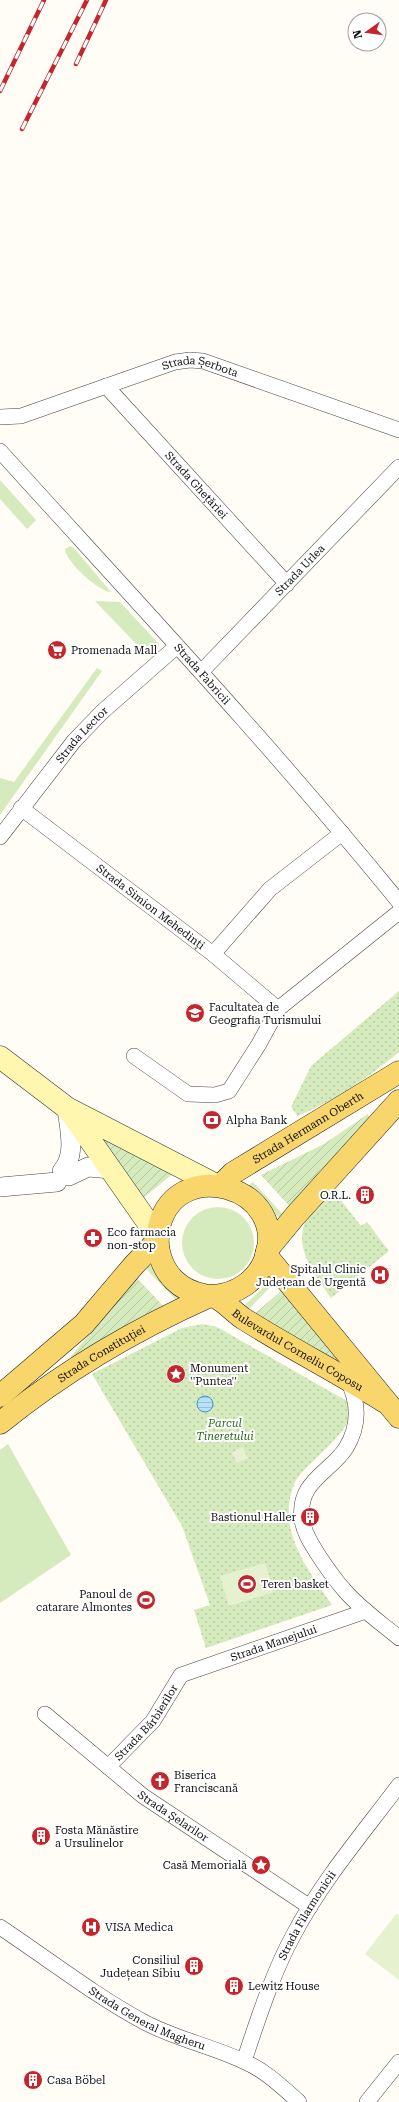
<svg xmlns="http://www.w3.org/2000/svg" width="399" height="2102" font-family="'Roboto Serif',serif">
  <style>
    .grass { fill: #d5ebbd }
    .park { fill: url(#park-dots) }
    .garden { fill: url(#garden-furrows) }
    .pitch { fill: #e6f2cf }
    .water { fill: url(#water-rules); stroke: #3f96cf }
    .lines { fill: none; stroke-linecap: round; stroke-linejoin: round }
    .minor-casing { stroke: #444; stroke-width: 16 }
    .tertiary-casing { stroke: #444; stroke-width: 20 }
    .secondary-casing { stroke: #333; stroke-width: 23 }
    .primary-casing { stroke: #222; stroke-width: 23 }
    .minor { stroke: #fff; stroke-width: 15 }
    .tertiary { stroke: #fff; stroke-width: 19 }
    .secondary { stroke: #fff6b0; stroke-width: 22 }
    .primary { stroke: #f9d66b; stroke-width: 22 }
    .rail-casing { stroke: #c4262e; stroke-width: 4.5 }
    .rail { stroke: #fff; stroke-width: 3; stroke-dasharray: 9; stroke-linecap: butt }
    .labels { text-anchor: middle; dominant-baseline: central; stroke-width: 4; stroke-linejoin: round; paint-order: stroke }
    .street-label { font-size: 11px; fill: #111; stroke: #fff }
    .poi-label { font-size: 11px; fill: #111; stroke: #fff; text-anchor: start }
    .park-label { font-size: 11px; font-style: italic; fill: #2f6b1f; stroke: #fff }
  </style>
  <defs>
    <pattern id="park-dots" width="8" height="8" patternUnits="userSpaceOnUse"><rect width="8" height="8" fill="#d5ebbd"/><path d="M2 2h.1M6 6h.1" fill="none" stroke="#b6c8a1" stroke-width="1.8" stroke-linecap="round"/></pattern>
    <pattern id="garden-furrows" width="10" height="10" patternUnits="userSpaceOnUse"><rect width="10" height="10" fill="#d5ebbd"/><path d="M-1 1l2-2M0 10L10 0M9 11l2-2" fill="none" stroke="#b6c8a1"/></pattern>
    <pattern id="water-rules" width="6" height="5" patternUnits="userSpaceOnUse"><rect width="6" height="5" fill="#b9e0f7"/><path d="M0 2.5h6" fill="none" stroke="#9ebfd3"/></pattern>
  </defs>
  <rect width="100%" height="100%" fill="#fffdf5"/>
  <path class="grass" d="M 0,480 L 36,520 L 27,529 L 0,499 Z
    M 70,546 L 74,548 L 111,592 C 99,592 65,561 65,549 Z
    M 95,601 L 120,602 L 159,644 L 159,647 L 149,651 L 140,648 Z
    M 97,668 L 102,671 L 0,815 L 0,778 L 14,782 Z
    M 253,1182 L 287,1219 L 282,1222 L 268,1203 L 249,1185 Z
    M182 1243a36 36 0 1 1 72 0a36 36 0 1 1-72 0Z
    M 148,1265 L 150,1265 L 179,1295 L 180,1299 L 178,1302 L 148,1271 L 146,1267 Z
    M 277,1274 L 280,1277 L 248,1310 L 244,1306 Z
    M 8,1444 L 71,1555 L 0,1603 L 0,1450 Z"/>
  <path class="park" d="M 399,991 L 399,1052 C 365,1080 339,1098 298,1116 L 291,1107 L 311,1066 Z
    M 329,1185 L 361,1226 L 367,1222 L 389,1251 L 331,1298 C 314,1273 291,1247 308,1215 C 314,1205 322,1195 329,1185 Z
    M 203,1324 L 217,1327 L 345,1400 C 369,1423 304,1462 295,1482 C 275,1529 307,1568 332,1605 L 206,1648 L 194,1610 L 210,1605 L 182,1526 L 92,1374 L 182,1328 Z"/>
  <path class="garden" d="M 368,1114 L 370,1120 L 321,1169 L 292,1209 L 261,1175 L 324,1144 Z
    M 97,1135 L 175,1172 L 142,1199 Z
    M 137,1278 L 167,1310 L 72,1361 L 71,1356 Z
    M 289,1284 L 340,1359 L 341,1364 L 253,1315 Z"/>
  <path class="pitch" d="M 242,1447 L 248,1458 L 237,1463 L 232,1453 Z
    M 265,1563 L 274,1592 L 229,1606 L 220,1576 Z
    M 396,1914 L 399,1916 L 399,1980 L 365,1954 Z"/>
  <path class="water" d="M197 1404a8 8 0 1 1 16 0a8 8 0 1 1-16 0Z"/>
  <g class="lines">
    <defs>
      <g id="minor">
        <path id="s1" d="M 106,386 L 287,584"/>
        <path id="s2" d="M 0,417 L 21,416 L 175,362 L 190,360 L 203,361 L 399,430"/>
        <path id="s3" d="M 0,451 C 135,600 272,746 399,902"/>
        <path id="s4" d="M 201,672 L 399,467"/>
        <path id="s5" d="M 21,808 L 213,954 L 278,1009"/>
        <path id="s6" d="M 0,837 L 74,741 L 102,712 L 177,646"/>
        <path d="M 213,954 L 270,889 L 342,833"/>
        <path d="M 134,1056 L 188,1094 L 215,1095 L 229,1091 L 259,1044 L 278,1009 L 399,912"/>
        <path d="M 347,1379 C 359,1402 360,1425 346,1448 C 330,1473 297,1481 302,1520 C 304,1533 311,1543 317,1553 C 326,1567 335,1580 346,1592 C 361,1609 381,1623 399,1638"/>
        <path id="s7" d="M 45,1714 L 143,1796 L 310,1907"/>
        <path id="s8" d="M 108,1767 L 153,1721 L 181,1675 L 366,1611"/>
        <path id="s9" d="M 0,1927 C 48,1959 94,1995 144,2022 C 176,2039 211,2046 243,2061 C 265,2070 282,2087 299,2102"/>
        <path id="s10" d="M 244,2061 C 258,2019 273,1972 294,1934 C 322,1881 363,1833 399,1785"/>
        <path d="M 367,2102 L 399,2062"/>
      </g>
      <path id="tertiary" d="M 62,1171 C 77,1155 69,1128 67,1108
        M 69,1176 L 88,1167 L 111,1169
        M 0,1187 L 57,1182"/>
      <path id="secondary" d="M 0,1057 L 67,1108 L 216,1185
        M 69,1110 L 158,1237"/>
      <g id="primary">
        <path id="s11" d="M 220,1186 L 233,1173 L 399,1072"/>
        <path d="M 267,1250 L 295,1216 L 399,1101"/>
        <path d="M 266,1255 L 399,1417"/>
        <path id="s12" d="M 214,1296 C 236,1294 255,1282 264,1262 C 295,1186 170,1151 158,1233 C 156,1250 162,1268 174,1280 C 182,1288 193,1293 204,1295 C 207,1296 212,1295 215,1297 C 226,1302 234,1313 244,1319 C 290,1348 339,1373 385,1402"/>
        <path d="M 0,1396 L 84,1324 L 134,1265 L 157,1241"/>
        <path id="s13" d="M 0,1423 C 63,1372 136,1329 210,1296"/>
      </g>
    </defs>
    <use href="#minor" class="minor-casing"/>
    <use href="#tertiary" class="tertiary-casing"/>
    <use href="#secondary" class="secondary-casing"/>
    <use href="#primary" class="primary-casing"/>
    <use href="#minor" class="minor"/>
    <use href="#tertiary" class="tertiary"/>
    <use href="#secondary" class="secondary"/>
    <use href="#primary" class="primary"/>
    <defs>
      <path id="rail" d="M 76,64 L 106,0
        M 0,91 L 44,0
        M 22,129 L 87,0"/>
    </defs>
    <use href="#rail" class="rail-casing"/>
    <use href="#rail" class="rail"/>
  </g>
  <defs>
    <symbol id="supermarket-disc" viewBox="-11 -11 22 22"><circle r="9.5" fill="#c4262e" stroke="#fff"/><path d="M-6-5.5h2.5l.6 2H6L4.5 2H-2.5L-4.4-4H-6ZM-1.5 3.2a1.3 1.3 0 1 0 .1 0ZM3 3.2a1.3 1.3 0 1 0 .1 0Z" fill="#fff"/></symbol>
    <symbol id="university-disc" viewBox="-11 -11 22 22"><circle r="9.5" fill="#c4262e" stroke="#fff"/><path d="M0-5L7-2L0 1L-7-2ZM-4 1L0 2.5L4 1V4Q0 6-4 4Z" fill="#fff"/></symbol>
    <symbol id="bank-disc" viewBox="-11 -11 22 22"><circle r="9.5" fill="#c4262e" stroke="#fff"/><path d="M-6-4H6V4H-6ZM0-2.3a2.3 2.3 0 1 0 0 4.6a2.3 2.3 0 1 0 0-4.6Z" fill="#fff"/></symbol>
    <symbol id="building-disc" viewBox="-11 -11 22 22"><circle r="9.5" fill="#c4262e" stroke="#fff"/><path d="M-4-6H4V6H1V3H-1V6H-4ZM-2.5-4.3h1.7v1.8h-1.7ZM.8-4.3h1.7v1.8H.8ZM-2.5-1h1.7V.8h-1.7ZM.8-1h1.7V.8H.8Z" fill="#fff"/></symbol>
    <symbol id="pharmacy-disc" viewBox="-11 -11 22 22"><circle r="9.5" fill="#c4262e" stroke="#fff"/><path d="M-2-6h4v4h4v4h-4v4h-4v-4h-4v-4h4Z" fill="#fff"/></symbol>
    <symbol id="hospital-disc" viewBox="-11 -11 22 22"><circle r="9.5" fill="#c4262e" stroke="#fff"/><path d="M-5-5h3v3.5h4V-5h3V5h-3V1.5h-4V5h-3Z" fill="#fff"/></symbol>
    <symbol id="sight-disc" viewBox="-11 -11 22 22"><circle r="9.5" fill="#c4262e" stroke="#fff"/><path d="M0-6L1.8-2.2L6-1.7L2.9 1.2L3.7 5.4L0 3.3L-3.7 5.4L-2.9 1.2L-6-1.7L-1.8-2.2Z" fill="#fff"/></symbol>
    <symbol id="stadium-disc" viewBox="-11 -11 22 22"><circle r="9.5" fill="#c4262e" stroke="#fff"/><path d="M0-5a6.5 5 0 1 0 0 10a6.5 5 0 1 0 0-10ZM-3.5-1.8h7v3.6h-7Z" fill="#fff"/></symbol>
    <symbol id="church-disc" viewBox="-11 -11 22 22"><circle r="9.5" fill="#c4262e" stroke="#fff"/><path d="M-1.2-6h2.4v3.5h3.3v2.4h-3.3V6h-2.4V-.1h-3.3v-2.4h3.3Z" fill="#fff"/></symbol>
  </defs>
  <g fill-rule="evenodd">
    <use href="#supermarket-disc" x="46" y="639" width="22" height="22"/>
    <use href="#university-disc" x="184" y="1002" width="22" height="22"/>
    <use href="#bank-disc" x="201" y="1109" width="22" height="22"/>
    <use href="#building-disc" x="354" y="1184" width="22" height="22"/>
    <use href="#pharmacy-disc" x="82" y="1227" width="22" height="22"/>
    <use href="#hospital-disc" x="369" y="1264" width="22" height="22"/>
    <use href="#sight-disc" x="165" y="1363" width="22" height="22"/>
    <use href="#building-disc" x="299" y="1506" width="22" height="22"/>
    <use href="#stadium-disc" x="236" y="1573" width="22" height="22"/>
    <use href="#stadium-disc" x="135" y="1589" width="22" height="22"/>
    <use href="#church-disc" x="149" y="1770" width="22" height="22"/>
    <use href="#building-disc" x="30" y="1825" width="22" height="22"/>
    <use href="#sight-disc" x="250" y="1854" width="22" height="22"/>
    <use href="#hospital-disc" x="80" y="1916" width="22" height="22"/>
    <use href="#building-disc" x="183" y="1955" width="22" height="22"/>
    <use href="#building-disc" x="223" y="1975" width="22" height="22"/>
    <use href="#building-disc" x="22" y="2069" width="22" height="22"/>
  </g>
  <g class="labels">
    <g class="street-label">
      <text stroke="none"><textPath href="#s2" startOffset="210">Strada Șerbota</textPath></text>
      <text stroke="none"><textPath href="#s1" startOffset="134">Strada Ghețăriei</textPath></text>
      <text stroke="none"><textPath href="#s4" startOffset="142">Strada Urlea</textPath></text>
      <text stroke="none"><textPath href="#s3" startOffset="301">Strada Fabricii</textPath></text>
      <text stroke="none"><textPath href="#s6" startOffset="131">Strada Lector</textPath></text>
      <text stroke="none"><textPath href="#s5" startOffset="163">Strada Simion Mehedinți</textPath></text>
      <text stroke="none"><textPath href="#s11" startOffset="106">Strada Hermann Oberth</textPath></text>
      <text stroke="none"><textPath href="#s12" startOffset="447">Bulevardul Corneliu Coposu</textPath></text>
      <text stroke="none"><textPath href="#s13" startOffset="123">Strada Constituției</textPath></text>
      <text stroke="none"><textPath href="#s8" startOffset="216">Strada Manejului</textPath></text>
      <text stroke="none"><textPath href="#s8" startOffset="59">Strada Bărbierilor</textPath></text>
      <text stroke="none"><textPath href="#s7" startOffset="164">Strada Șelarilor</textPath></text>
      <text stroke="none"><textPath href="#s10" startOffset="159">Strada Filarmonicii</textPath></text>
      <text stroke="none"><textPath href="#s9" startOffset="174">Strada General Magheru</textPath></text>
    </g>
    <g class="poi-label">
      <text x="71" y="650">Promenada Mall</text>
      <text x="209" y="1007">Facultatea de<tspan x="209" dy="13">Geografia Turismului</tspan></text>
      <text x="226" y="1120">Alpha Bank</text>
      <text x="351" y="1195" text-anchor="end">O.R.L.</text>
      <text x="107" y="1232">Eco farmacia<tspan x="107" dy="13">non-stop</tspan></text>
      <text x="366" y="1269" text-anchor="end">Spitalul Clinic<tspan x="366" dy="13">Județean de Urgentă</tspan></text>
      <text x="190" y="1368">Monument<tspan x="190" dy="13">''Puntea''</tspan></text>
      <text x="296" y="1517" text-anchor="end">Bastionul Haller</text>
      <text x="261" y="1584">Teren basket</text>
      <text x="132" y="1594" text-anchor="end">Panoul de<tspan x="132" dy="13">catarare Almontes</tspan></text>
      <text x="174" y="1775">Biserica<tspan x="174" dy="13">Franciscană</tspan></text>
      <text x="55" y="1830">Fosta Mănăstire<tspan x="55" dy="13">a Ursulinelor</tspan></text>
      <text x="247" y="1865" text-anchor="end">Casă Memorială</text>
      <text x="105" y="1927">VISA Medica</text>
      <text x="180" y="1960" text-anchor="end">Consiliul<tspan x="180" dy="13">Județean Sibiu</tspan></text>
      <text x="248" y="1986">Lewitz House</text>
      <text x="47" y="2080">Casa Böbel</text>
    </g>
    <g class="park-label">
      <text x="225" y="1423">Parcul<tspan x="225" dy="13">Tineretului</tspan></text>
    </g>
  </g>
  <g transform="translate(367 32) rotate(256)"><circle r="19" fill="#ffffff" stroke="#a0a0a0"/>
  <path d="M0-3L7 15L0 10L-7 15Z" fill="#c4262e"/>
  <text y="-6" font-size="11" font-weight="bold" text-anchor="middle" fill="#111111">N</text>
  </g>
</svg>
